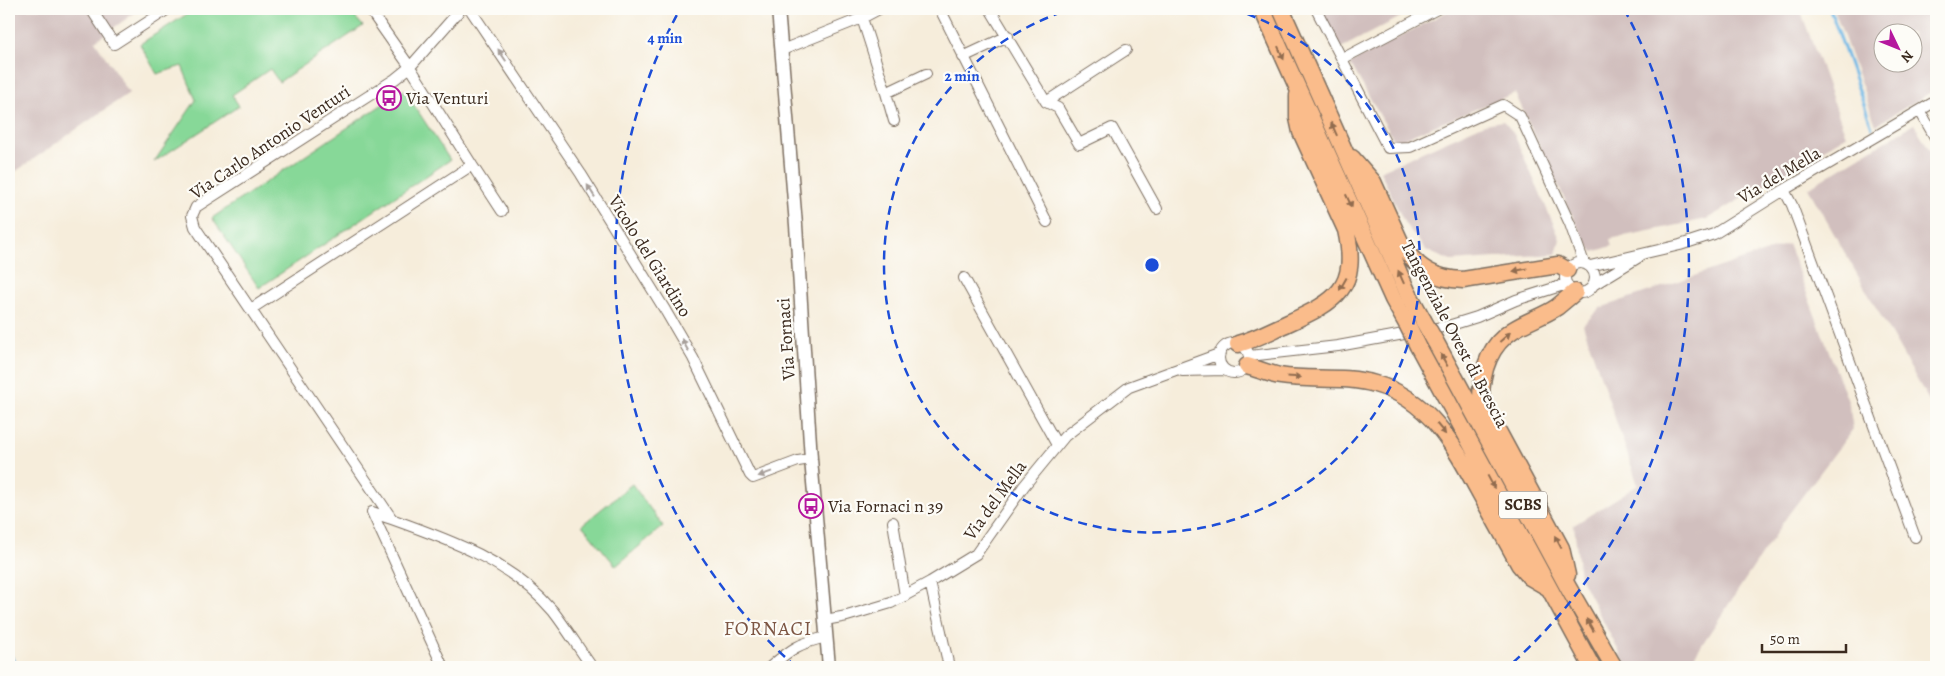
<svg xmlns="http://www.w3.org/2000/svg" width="1945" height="676" font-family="Alegreya,serif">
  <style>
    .industrial { fill: #d1bfbe; fill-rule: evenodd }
    .green { fill: #87d898; stroke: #61815b }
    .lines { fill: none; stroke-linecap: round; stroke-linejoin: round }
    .stream { stroke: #6db8e6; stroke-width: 3 }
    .minor-casing { stroke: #7c6e60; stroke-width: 12 }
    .tertiary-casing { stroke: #7c6e60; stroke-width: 15 }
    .primary-casing { stroke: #7c6e60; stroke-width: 19 }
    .minor { stroke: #fff; stroke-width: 10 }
    .tertiary { stroke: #fff; stroke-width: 12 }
    .primary { stroke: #fabc8b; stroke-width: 16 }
    .primary-bridge-casing { stroke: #7c6e60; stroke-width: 19; stroke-linecap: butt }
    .primary-bridge { stroke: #fabc8b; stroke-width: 16 }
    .oneway { fill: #916c4f }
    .oneway2 { fill: #a79f9a }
    .ring { fill: none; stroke: #1d4ed8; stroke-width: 2.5; stroke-dasharray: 9 6 }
    .labels { text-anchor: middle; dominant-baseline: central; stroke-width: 4.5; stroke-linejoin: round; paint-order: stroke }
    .shield { fill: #fdfcf7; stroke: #75695f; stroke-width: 1 }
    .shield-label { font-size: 16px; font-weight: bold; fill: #3b2a1e }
    .poi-label { font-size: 18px; fill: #3b2a1e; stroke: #fdfcf7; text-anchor: start }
    .street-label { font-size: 18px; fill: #3b2a1e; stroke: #fdfcf7 }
    .quarter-label { font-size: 20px; letter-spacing: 1px; fill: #7d5643; stroke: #fdfcf7 }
    .centre { fill: #1d4ed8; stroke: #fdfcf7; stroke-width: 2.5 }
    .ring-label { font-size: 15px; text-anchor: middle; font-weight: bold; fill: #1d4ed8; stroke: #fdfcf7; stroke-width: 4.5; stroke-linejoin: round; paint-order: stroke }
  </style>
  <rect width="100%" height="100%" fill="#fdfcf7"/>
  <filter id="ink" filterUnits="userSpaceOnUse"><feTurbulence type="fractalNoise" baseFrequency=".02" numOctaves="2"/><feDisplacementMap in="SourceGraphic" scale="10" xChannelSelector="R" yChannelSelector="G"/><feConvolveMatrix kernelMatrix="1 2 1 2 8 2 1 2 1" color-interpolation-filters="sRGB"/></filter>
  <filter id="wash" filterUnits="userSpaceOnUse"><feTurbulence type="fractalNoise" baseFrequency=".0096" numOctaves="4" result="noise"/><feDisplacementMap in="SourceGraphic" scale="20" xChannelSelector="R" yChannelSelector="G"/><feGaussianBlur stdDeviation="1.12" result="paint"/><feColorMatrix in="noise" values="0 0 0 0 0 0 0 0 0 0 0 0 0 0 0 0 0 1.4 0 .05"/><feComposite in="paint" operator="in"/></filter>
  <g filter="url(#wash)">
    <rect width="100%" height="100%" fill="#f6eddb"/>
    <path class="industrial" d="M 9,9 L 140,9 L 95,41 L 129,93 L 9,176 Z
      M 1319,9 L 1416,9 L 1341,48 Z
      M 1452,9 L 1800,9 L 1846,136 L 1707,219 L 1610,239 L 1612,246 L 1593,252 L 1581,234 L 1515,93 L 1395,142 L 1350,63 Z
      M 1834,9 L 1936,9 L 1936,89 L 1876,125 ZM 1912,32 L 1912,62 L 1882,62 L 1882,32 Z
      M 1503,121 L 1513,132 L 1560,239 L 1556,254 L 1451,261 L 1427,251 L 1405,224 L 1380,171 L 1485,124 Z
      M 1914,124 L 1936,160 L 1936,413 L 1808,188 Z
      M 1788,244 L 1849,404 L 1853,429 L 1788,515 L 1687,667 L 1627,667 L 1580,577 L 1574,525 L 1638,485 L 1583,325 L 1600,308 Z"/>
    <path class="green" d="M 195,9 L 365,9 L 354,16 L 363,26 L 279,82 L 270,69 L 232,95 L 239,106 L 154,162 L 196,100 L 182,66 L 157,74 L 140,44 Z
      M 404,90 L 450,160 L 259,288 L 212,218 Z
      M 632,484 L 663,526 L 616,566 L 582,525 Z"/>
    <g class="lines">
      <path class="stream" d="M 1830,9 L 1872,127
        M 9,651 L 16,667"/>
    </g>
  </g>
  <g filter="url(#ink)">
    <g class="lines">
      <defs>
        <path id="minor" d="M 91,9 L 114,44 L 168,9
          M 470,9 L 581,174 L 665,310 L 693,358 L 750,475 L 753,478 L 798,461 L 811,459
          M 940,9 L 1047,222
          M 990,9 L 1046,102 L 1058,108 L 1079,144 L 1112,128 L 1157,209
          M 1316,9 L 1388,148 L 1410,147 L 1503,105 L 1520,116 L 1570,224 L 1584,263
          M 862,18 L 886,93 L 894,121
          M 782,50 L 862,18 L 879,9
          M 963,57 L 1008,36
          M 1342,59 L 1437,9
          M 886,93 L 926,74
          M 1046,102 L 1126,50
          M 1920,111 L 1936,139
          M 472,165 L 502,211
          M 1784,190 L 1792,205 L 1915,537
          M1565 278a15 15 0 1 1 30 0a15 15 0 1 1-30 0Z
          M 1590,266 L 1680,245 L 1714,234 L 1784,190 L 1936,101
          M 964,278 L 1057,445
          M 1593,285 L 1639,257
          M 251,309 L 472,165 L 410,67 L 370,10
          M1219 358a15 15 0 1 1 30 0a15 15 0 1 1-30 0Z
          M 1249,356 L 1338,346 L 1448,326 L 1477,317 L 1516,300 L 1567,284
          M 1182,371 L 1224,370
          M 372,512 C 438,536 506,556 553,611 C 567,629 579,649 592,667
          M 372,512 L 443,667
          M 392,519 L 195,227 L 192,216 L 196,207 L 395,79 L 410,67 L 461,9
          M 893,522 L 905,596
          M 930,582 L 949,667
          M 825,620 L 847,616 L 891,603 L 930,582 L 976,554 L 1024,486 L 1065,436 L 1129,387 L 1219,354
          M 770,667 C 791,649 799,643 827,637"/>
        <path id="tertiary" d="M 778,9 L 796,225 L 811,459 L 829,667"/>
        <path id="primary" d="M 1262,9 L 1393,299 L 1407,324
          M 1281,9 L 1407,291 L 1423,320
          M 1352,158 L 1373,182 L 1402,246 C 1418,269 1435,279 1463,280 L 1558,265 L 1567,270
          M 1435,341 L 1569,589 L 1614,667
          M 1238,344 C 1256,339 1272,330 1288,323 C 1337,301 1359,288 1346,230 L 1301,132 L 1298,118 L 1298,95
          M 1418,346 L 1592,667
          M 1247,366 C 1258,369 1269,374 1280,376 C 1311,381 1344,375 1375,384 C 1430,399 1455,447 1480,493 C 1493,517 1506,540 1519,564 L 1530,577 L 1549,588
          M 1567,575 L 1561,548 L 1481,400 C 1481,372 1488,346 1513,330 C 1527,321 1544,316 1557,307 C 1563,302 1569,297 1575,292"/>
      </defs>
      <use href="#minor" class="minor-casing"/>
      <use href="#tertiary" class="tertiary-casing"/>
      <use href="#primary" class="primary-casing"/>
      <use href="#minor" class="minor"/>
      <use href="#tertiary" class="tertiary"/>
      <use href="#primary" class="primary"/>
      <defs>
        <path id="primary-bridge" d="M 1423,320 L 1435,341
          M 1407,324 L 1418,346"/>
      </defs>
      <use href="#primary-bridge" class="primary-bridge-casing"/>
      <use href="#primary-bridge" class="primary-bridge"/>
    </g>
    <defs><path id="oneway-solid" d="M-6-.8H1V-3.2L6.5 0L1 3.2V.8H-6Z" transform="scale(1.25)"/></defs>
    <g class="oneway">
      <use href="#oneway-solid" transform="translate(1281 53) rotate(66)"/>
      <use href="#oneway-solid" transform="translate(1334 129) rotate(-114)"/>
      <use href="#oneway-solid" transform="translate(1349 201) rotate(65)"/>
      <use href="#oneway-solid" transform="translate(1520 270) rotate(169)"/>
      <use href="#oneway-solid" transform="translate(1401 277) rotate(-114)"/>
      <use href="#oneway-solid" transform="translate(1343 284) rotate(119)"/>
      <use href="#oneway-solid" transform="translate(1505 337) rotate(-42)"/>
      <use href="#oneway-solid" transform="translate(1444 360) rotate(-119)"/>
      <use href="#oneway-solid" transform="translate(1294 377) rotate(3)"/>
      <use href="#oneway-solid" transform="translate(1441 429) rotate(50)"/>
      <use href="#oneway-solid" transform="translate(1491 482) rotate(62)"/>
      <use href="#oneway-solid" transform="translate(1558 542) rotate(-118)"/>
      <use href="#oneway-solid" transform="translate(1590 625) rotate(-120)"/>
    </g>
    <g class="oneway2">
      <use href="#oneway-solid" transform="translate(502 55) rotate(-124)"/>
      <use href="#oneway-solid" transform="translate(591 191) rotate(-122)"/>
      <use href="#oneway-solid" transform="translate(685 345) rotate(-119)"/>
      <use href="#oneway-solid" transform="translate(765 474) rotate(160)"/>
    </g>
  </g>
  <g class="ring">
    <path d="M1233 9A268 268 0 1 1 1071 9"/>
    <path d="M796 667A537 537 0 0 1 680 9M1624 9A537 537 0 0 1 1508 667"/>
  </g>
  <defs>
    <symbol id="bus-ring" viewBox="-11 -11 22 22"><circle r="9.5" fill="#fdfcf7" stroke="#b5179e" stroke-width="1.5"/><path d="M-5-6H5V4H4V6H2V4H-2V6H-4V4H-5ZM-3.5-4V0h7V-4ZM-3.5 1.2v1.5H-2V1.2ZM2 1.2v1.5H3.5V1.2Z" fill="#b5179e"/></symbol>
  </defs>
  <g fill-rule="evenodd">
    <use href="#bus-ring" x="375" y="84" width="28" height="28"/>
    <use href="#bus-ring" x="797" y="492" width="28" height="28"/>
  </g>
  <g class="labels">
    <rect class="shield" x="1499" y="491.5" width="48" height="27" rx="4"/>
    <g class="shield-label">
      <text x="1523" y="505">SCBS</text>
    </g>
    <g class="poi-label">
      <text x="406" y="98">Via Venturi</text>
      <text x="828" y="506">Via Fornaci n 39</text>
    </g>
    <g class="street-label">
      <text transform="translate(270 142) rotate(-34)">Via Carlo Antonio Venturi</text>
      <text transform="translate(1779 175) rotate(-31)">Via del Mella</text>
      <text transform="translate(650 256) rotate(58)">Vicolo del Giardino</text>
      <text transform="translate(1455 334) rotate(62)">Tangenziale Ovest di Brescia</text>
      <text transform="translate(786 339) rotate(-94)">Via Fornaci</text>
      <text transform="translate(995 500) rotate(-54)">Via del Mella</text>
    </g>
    <g class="quarter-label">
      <text x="768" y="628">FORNACI</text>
    </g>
  </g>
  <circle cx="1152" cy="265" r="8" class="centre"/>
  <g class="ring-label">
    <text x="665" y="43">4 min</text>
    <text x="962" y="81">2 min</text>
  </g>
  <rect width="1945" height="676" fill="none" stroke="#fdfcf7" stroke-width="30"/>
  <g transform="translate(1898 48) rotate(133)"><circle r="24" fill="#fdfcf7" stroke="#afa8a0"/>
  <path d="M0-4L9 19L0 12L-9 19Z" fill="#b5179e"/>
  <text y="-8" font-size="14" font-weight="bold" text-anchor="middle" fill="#3b2a1e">N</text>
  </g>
  <path d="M1762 644v8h84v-8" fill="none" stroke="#3b2a1e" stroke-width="2.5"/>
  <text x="1770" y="644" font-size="15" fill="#3b2a1e" stroke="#fdfcf7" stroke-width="4" paint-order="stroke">50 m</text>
</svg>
